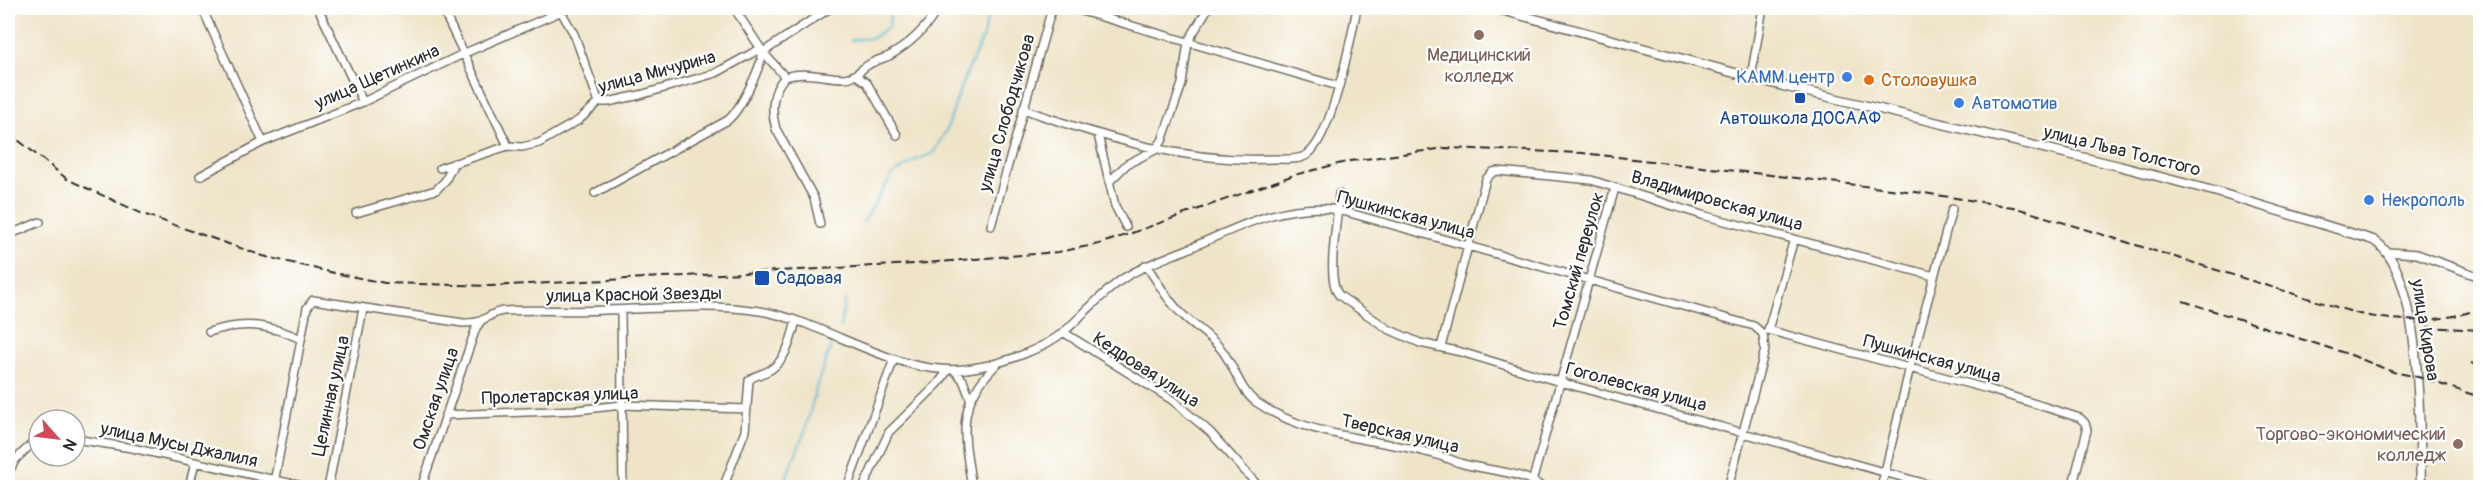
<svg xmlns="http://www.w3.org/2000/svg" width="2488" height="495" font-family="Pangolin,sans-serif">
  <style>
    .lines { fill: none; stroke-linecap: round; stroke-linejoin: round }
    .stream { stroke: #57bbd5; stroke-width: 2 }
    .minor-casing { stroke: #706c62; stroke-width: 10 }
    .major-casing { stroke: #706c62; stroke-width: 11 }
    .minor { stroke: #fff; stroke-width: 7 }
    .major { stroke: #fff; stroke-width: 8 }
    .rail { stroke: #2b2b2b; stroke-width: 2; stroke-dasharray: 9 4.5; stroke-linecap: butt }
    .education-dot { fill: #8d6e63; stroke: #fff; stroke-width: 2 }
    .shop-dot { fill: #3f7fe0; stroke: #fff; stroke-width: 2 }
    .food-dot { fill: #e8710a; stroke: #fff; stroke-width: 2 }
    .transit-dot { fill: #1a4fb4; stroke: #fff; stroke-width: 2 }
    .labels { text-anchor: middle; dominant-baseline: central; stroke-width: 4.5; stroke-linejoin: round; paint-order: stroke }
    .education-label { font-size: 18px; fill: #785e54; stroke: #fff }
    .street-label { font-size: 18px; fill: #2b2b2b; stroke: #fff }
    .shop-label { font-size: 18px; fill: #366cbe; stroke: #fff; text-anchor: start }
    .food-label { font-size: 18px; fill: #c56008; stroke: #fff; text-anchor: start }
    .transit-label { font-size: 18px; fill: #164399; stroke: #fff }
  </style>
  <rect width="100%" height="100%" fill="#fff"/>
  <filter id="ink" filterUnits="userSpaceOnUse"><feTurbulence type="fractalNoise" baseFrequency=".0167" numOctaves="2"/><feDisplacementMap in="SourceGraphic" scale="12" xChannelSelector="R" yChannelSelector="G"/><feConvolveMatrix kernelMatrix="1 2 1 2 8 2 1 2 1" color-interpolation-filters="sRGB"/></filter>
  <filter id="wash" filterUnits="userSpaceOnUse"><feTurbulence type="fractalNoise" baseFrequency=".008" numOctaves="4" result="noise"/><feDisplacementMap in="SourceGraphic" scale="24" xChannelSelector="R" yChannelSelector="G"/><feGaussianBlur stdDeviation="1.35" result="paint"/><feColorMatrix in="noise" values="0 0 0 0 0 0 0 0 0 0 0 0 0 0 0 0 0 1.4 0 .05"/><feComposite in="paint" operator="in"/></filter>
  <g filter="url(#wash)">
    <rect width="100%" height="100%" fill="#efe4c8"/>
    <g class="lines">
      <path class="stream" d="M 851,40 L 873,38 L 889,26 L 890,14 L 899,8
        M 863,223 L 892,175 L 914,161 L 933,153 L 947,129 L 962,84 L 982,39 L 990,8
        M 840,327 L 845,300
        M 782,488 L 805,431 L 817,385 L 831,346"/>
    </g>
  </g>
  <g filter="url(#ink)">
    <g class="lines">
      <defs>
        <path id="minor" d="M 202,8 L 263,142
          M 318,8 L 363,102
          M 442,8 L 508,146
          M 559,8 L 574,34 L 599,102
          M 734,8 L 763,52 L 785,77
          M 1071,8 L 1338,86
          M 857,76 L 867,83 L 897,135
          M 785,77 C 804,70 824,78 844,78 C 857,77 858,71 868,65 C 874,61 882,59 889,56 C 909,45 928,27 938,8
          M 785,77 C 771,91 771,112 776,129 L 814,198 L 820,224
          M 1751,77 L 1763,8
          M 1023,109 C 1105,138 1185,163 1273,159 C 1283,159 1300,161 1308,154 C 1332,135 1351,39 1357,8
          M 1098,135 L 1115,206 L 1126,227
          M 440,168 L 508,146 L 522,147 L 539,143 L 579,120 L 599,102 L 608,102 L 640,95 L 716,73 L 756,51 L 763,52 L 830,8
          M 200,176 L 263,142 L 363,102 L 465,53 L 569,8
          M 1109,182 L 1127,164 L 1155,150 L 1162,141 L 1182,84 L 1188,42 L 1208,8
          M 595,193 L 728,120 C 741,109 760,69 763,52
          M 1339,194 C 1339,216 1324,281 1340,296 L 1388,329 L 1420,343 L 1461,352 L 1560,382 L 1941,488
          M 356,213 L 436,190 L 445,181 L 454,163
          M 991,226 L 1052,8
          M 8,235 L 40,222
          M 2388,252 L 2417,254 L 2480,277
          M 1146,265 C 1158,282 1168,302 1184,316 C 1197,328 1210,336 1221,349 C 1234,365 1240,391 1256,402 C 1304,436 1371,438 1426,452 C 1437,454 1449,459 1460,463 C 1485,471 1522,470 1543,488
          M 621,310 L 623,488
          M 1768,330 L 1988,389 L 2080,418 L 2085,423 L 2087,430 L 2072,488
          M 1768,330 L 1794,239
          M 209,332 C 243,321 268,324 301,339
          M 1063,332 L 1172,400 L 1210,432 L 1260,488
          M 1441,347 L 1486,179 L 1493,172 L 1498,171 L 1591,180 L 1702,215 L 1934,276
          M 954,370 L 963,380 L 970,398
          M 445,415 L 577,410 L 622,405 L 747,409
          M 75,439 L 132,448 L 311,488
          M 8,473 L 16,459 L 39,437
          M 1532,482 L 1615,188
          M 189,488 L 195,462
          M 273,488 L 307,308 L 313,300 L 463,323 C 469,323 477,323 482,320 C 489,317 494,312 503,311 C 537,309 572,312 606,310 C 657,309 709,303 760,311 C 833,323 902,383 979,367 C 1007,362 1043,349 1065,331 C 1085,313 1102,293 1124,278 C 1144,265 1166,258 1188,249 C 1236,228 1285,201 1339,210 L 1754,326 L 1763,334 L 1765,350 L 1728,488
          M 328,488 L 363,309
          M 421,488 L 476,328 L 481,321
          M 723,488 L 745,431 L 749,380 C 755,375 763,374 770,370 C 787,359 791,339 796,321
          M 847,488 L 894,359
          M 863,488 L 889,432 L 938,384 L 948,370
          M 972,488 C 964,432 954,406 998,363
          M 1881,488 L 1910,367 L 1952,209"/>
        <path id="major" d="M 1494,8 L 1783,86 L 2119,166 L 2217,192 L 2373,240 C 2424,269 2419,433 2421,488"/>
      </defs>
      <use href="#minor" class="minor-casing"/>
      <use href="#major" class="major-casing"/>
      <use href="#minor" class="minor"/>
      <use href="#major" class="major"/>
      <path class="rail" d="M 8,132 L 67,179 L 143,214 L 263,256 L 334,273 L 385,283 L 491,286 L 914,264 L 1058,252 L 1099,244 L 1129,234 L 1294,175 L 1350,161 L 1446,148 L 1583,153 L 1924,193 L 2013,207 L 2359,314 C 2404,323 2436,323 2480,309
        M 2183,301 L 2351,355 L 2393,372 L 2418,377 L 2480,397
        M 2427,327 L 2480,330
        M 2471,363 L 2480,366"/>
    </g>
  </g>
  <g class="education-dot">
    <circle cx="1479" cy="35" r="6"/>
    <circle cx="2458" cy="444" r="6"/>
  </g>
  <g class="shop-dot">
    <circle cx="1847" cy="77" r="6"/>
    <circle cx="1959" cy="103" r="6"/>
    <circle cx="2369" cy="200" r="6"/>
  </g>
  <circle class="food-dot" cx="1869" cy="80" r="6"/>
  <g class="transit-dot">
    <rect x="1794" y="92" width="12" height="12" rx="3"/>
    <rect x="754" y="270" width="16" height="16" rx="3"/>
  </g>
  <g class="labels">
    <g class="education-label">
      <text x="1479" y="55">Медицинский<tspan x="1479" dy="21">колледж</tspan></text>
      <text x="2446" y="434" text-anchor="end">Торгово-экономический<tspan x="2446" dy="21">колледж</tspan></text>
    </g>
    <g class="street-label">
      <text transform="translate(657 72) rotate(-15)">улица Мичурина</text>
      <text transform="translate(377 77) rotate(-24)">улица Щетинкина</text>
      <text transform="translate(1007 113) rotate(-74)">улица Слободчикова</text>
      <text transform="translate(2122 151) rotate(14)">улица Льва Толстого</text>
      <text transform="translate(1717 201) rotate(16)">Владимировская улица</text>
      <text transform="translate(1406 215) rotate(15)">Пушкинская улица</text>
      <text transform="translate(1579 261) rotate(-74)">Томский переулок</text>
      <text transform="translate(634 295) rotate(-1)">улица Красной Звезды</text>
      <text transform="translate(2425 330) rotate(81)">улица Кирова</text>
      <text transform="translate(1932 359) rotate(15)">Пушкинская улица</text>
      <text transform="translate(1146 370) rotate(33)">Кедровая улица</text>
      <text transform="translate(1636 387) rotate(15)">Гоголевская улица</text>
      <text transform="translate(331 396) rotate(-78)">Целинная улица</text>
      <text transform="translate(560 396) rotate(-2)">Пролетарская улица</text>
      <text transform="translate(436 399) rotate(-71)">Омская улица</text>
      <text transform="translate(1400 434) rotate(13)">Тверская улица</text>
      <text transform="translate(179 445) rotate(12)">улица Мусы Джалиля</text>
    </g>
    <g class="shop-label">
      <text x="1835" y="77" text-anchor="end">KAMM центр</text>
      <text x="1971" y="103">Автомотив</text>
      <text x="2381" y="200">Некрополь</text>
    </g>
    <g class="food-label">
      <text x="1881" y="80">Столовушка</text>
    </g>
    <g class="transit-label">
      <text x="1800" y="118">Автошкола ДОСААФ</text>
      <text x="776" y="278" text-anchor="start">Садовая</text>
    </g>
  </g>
  <rect width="2488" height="495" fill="none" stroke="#fff" stroke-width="30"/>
  <g transform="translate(57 438) rotate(118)"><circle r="28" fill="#ffffff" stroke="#aaaaaa" stroke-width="1.5"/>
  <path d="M0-4.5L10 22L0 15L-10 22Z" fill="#d1495b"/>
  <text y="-9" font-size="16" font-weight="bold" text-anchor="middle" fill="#2b2b2b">N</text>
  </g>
</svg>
